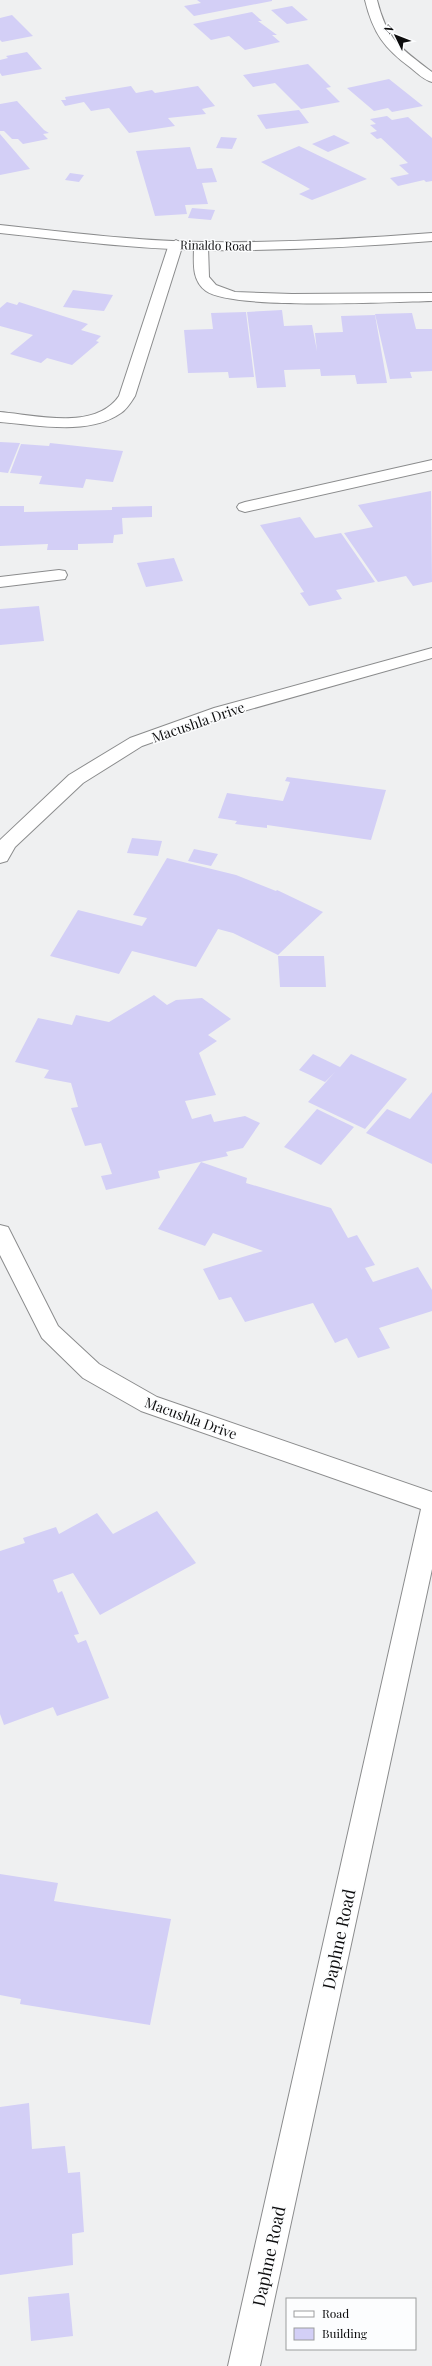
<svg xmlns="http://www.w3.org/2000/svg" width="432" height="2366" font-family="'Playfair Display',serif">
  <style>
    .building { fill: #d3cff6 }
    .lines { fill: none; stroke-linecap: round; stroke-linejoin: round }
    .street-casing { stroke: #8b8c8d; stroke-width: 2 }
    .secondary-casing { stroke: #8b8c8d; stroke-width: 2 }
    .street { fill: #fff; fill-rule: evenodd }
    .secondary { fill: #fff; fill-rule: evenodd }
    .labels { text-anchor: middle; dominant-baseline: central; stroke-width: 3; stroke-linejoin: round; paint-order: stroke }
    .far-street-label { font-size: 12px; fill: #0c0c0d; stroke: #fcfdfe }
    .street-label { font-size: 14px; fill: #0c0c0d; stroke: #fcfdfe }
    .near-street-label { font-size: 17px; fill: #0c0c0d; stroke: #fcfdfe }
  </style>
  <rect width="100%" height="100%" fill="#eff0f1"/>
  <path class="building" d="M 197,0 L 272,0 L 272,1 L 194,16 L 184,6 L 201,3 Z
    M 292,6 L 308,20 L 287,24 L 271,10 Z
    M 252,12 L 262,21 L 258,21 L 277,35 L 272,35 L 280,42 L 245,50 L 229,36 L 211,40 L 193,24 Z
    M 12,15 L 33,36 L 2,42 L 0,40 L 0,18 Z
    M 27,52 L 42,69 L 2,76 L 0,73 L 0,60 L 8,58 L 6,56 Z
    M 308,64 L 331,87 L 326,88 L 340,102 L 301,109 L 275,83 L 253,87 L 243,75 Z
    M 389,79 L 423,106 L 392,112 L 388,108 L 374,111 L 347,88 Z
    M 131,86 L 136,93 L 152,90 L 155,93 L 198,86 L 215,106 L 202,109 L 206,114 L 168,118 L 175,126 L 129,133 L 109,108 L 91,111 L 84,102 L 65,106 L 61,100 L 66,100 L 65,97 Z
    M 17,101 L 44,130 L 49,133 L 43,134 L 48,139 L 23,144 L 18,139 L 12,139 L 4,131 L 0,131 L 0,104 Z
    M 299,110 L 309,123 L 266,129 L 257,115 Z
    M 387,116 L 392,120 L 408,117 L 432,138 L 432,181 L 426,182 L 424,180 L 398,186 L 390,178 L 409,174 L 399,165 L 408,163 L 381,138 L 377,139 L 370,133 L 377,131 L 370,125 L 376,124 L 370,119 Z
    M 0,134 L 30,169 L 0,175 Z
    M 334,135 L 350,143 L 328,152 L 312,144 Z
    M 221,137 L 237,138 L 232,149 L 216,148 Z
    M 299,146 L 367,179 L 312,200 L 299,194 L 310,189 L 261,162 Z
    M 190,147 L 197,169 L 212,168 L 217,182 L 202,183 L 208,204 L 185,205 L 187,214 L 155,216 L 136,151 Z
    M 70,173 L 84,175 L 79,182 L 65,180 Z
    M 192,208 L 215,210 L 211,220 L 188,218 Z
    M 73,290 L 113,295 L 104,311 L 63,307 Z
    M 7,302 L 17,305 L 19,302 L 88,324 L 81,330 L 101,336 L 96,341 L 99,342 L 72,365 L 47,358 L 41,363 L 10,354 L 33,335 L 0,326 L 0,308 Z
    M 282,310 L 284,326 L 312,325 L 317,351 L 315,333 L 343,332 L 341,316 L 375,315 L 387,383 L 357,384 L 355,375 L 321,376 L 320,369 L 284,370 L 286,387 L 257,388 L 247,312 Z
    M 246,312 L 254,377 L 229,378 L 228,372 L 188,373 L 184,330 L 213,329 L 211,313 Z
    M 412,313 L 416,329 L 432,329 L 432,371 L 410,372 L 412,378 L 390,379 L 375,314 Z
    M 0,442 L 20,443 L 8,473 L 0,472 Z
    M 50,443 L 123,451 L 113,482 L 86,479 L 83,488 L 39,484 L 42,476 L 10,473 L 21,444 L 49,446 Z
    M 431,491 L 432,582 L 413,586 L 406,576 L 378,582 L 344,533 L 373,527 L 358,505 Z
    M 0,506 L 24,506 L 24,512 L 112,510 L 112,507 L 152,506 L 152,517 L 122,518 L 123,534 L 114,535 L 113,543 L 78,544 L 78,550 L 47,550 L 48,544 L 0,546 Z
    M 300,517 L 315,538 L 341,533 L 375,582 L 336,590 L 342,599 L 309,606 L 300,593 L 304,592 L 260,525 Z
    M 174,558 L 183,581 L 146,587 L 137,563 Z
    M 39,606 L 44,641 L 0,645 L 0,609 Z
    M 287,777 L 386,790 L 371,840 L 267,825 L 267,828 L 235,824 L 237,821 L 218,818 L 227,793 L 283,801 L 290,782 L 285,781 Z
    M 132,838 L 162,841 L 158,856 L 127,853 Z
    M 194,849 L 218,854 L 211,866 L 188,861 Z
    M 167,858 L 236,875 L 276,891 L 277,890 L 323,912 L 278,955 L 233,933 L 218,929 L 196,967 L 132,951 L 119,974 L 50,956 L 78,910 L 142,926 L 147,918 L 133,915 Z
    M 278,956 L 324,956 L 326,987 L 280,987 Z
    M 154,995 L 167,1005 L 176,1000 L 202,998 L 231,1019 L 208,1035 L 217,1041 L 199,1053 L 216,1095 L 185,1101 L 192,1119 L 211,1114 L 214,1122 L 245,1116 L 260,1123 L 243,1148 L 226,1152 L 228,1156 L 158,1171 L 160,1178 L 106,1190 L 101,1176 L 112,1174 L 101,1143 L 85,1146 L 71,1108 L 78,1107 L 71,1083 L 44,1078 L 49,1070 L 15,1062 L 38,1018 L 72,1025 L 76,1015 L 109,1022 Z
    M 313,1054 L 340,1067 L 351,1054 L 407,1079 L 365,1129 L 308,1102 L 335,1072 L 325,1082 L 299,1070 Z
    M 432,1092 L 432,1164 L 366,1133 L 387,1109 L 410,1119 Z
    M 317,1109 L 354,1127 L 321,1165 L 284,1147 Z
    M 201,1162 L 247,1178 L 246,1183 L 331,1208 L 348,1238 L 357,1235 L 375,1265 L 365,1268 L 373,1282 L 418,1267 L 432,1290 L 432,1311 L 379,1328 L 390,1348 L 358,1358 L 347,1338 L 335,1343 L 313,1303 L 245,1322 L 231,1297 L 219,1300 L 203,1269 L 263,1251 L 213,1233 L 205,1246 L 158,1229 Z
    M 157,1511 L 196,1563 L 100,1615 L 73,1573 L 53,1580 L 58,1593 L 62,1591 L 79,1634 L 74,1635 L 78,1643 L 86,1640 L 109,1698 L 57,1716 L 53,1707 L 4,1725 L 0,1714 L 0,1551 L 25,1543 L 23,1538 L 56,1527 L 59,1534 L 97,1513 L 113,1534 Z
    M 0,1874 L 58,1883 L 54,1901 L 171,1919 L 150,2025 L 20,2004 L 21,1999 L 0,1995 Z
    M 29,2103 L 32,2149 L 65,2146 L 68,2173 L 80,2172 L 84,2232 L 72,2234 L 73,2265 L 0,2275 L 0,2107 Z
    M 69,2293 L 73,2336 L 31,2341 L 28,2297 Z"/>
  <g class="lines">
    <defs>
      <path id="street" d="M 365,0 L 377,0 C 387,40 400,48 432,72 L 432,82 C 424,80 417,73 411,68 C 384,48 373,33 365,0 Z
        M 176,240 L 183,244 L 135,396 C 131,402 127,409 121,413 C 88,436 38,425 0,422 L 0,412 C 36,415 95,431 119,396 L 169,244 Z
        M 201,242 L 208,246 L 209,277 L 216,285 L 235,292 L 292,294 L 432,293 L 432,301 C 391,302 232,310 206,291 C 191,280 194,262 194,246 Z
        M 432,460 L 432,470 L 245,512 L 239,510 L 237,507 L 239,504 L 245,502 Z
        M 59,570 L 65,571 L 67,575 L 65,579 L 0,587 L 0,577 Z
        M 432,648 L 432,658 L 226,716 L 142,746 L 83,783 L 15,847 L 7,861 L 0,863 L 0,840 L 69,775 L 130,738 L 214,708 Z
        M 0,1225 L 8,1227 L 58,1326 L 99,1364 L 157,1397 L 432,1492 L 432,1569 L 260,2366 L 228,2366 L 421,1509 L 141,1411 L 83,1378 L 42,1338 L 0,1255 Z"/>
      <path id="secondary" d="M 0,225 C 67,232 135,241 202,242 C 279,243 355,239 432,233 L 432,241 C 355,247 279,251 202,250 C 135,249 67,240 0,233 Z"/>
    </defs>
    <use href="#street" class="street-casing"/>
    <use href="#secondary" class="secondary-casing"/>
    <use href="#street" class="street"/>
    <use href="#secondary" class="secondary"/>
  </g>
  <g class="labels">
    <g class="far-street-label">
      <text transform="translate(216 245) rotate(1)">Rinaldo Road</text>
    </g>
    <g class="street-label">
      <text transform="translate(198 722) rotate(-19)">Macushla Drive</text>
      <text transform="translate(191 1418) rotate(20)">Macushla Drive</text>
    </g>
    <g class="near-street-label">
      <text transform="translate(338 1939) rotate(-78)">Daphne Road</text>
      <text transform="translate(268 2256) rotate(-78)">Daphne Road</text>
    </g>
  </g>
  <rect x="286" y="2298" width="130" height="52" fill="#fcfdfe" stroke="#9c9d9e"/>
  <rect x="294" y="2311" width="20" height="6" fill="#ffffff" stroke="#9c9d9e"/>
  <text x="322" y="2318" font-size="12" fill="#0c0c0d">Road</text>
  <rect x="294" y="2328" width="20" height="12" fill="#d3cff6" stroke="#9c9d9e"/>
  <text x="322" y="2338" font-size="12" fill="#0c0c0d">Building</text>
  <g transform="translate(396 36) rotate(313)" stroke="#fcfdfe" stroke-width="3" paint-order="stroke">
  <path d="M0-3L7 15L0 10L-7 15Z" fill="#0c0c0d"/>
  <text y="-6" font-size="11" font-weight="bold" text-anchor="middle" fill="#0c0c0d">N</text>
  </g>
</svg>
